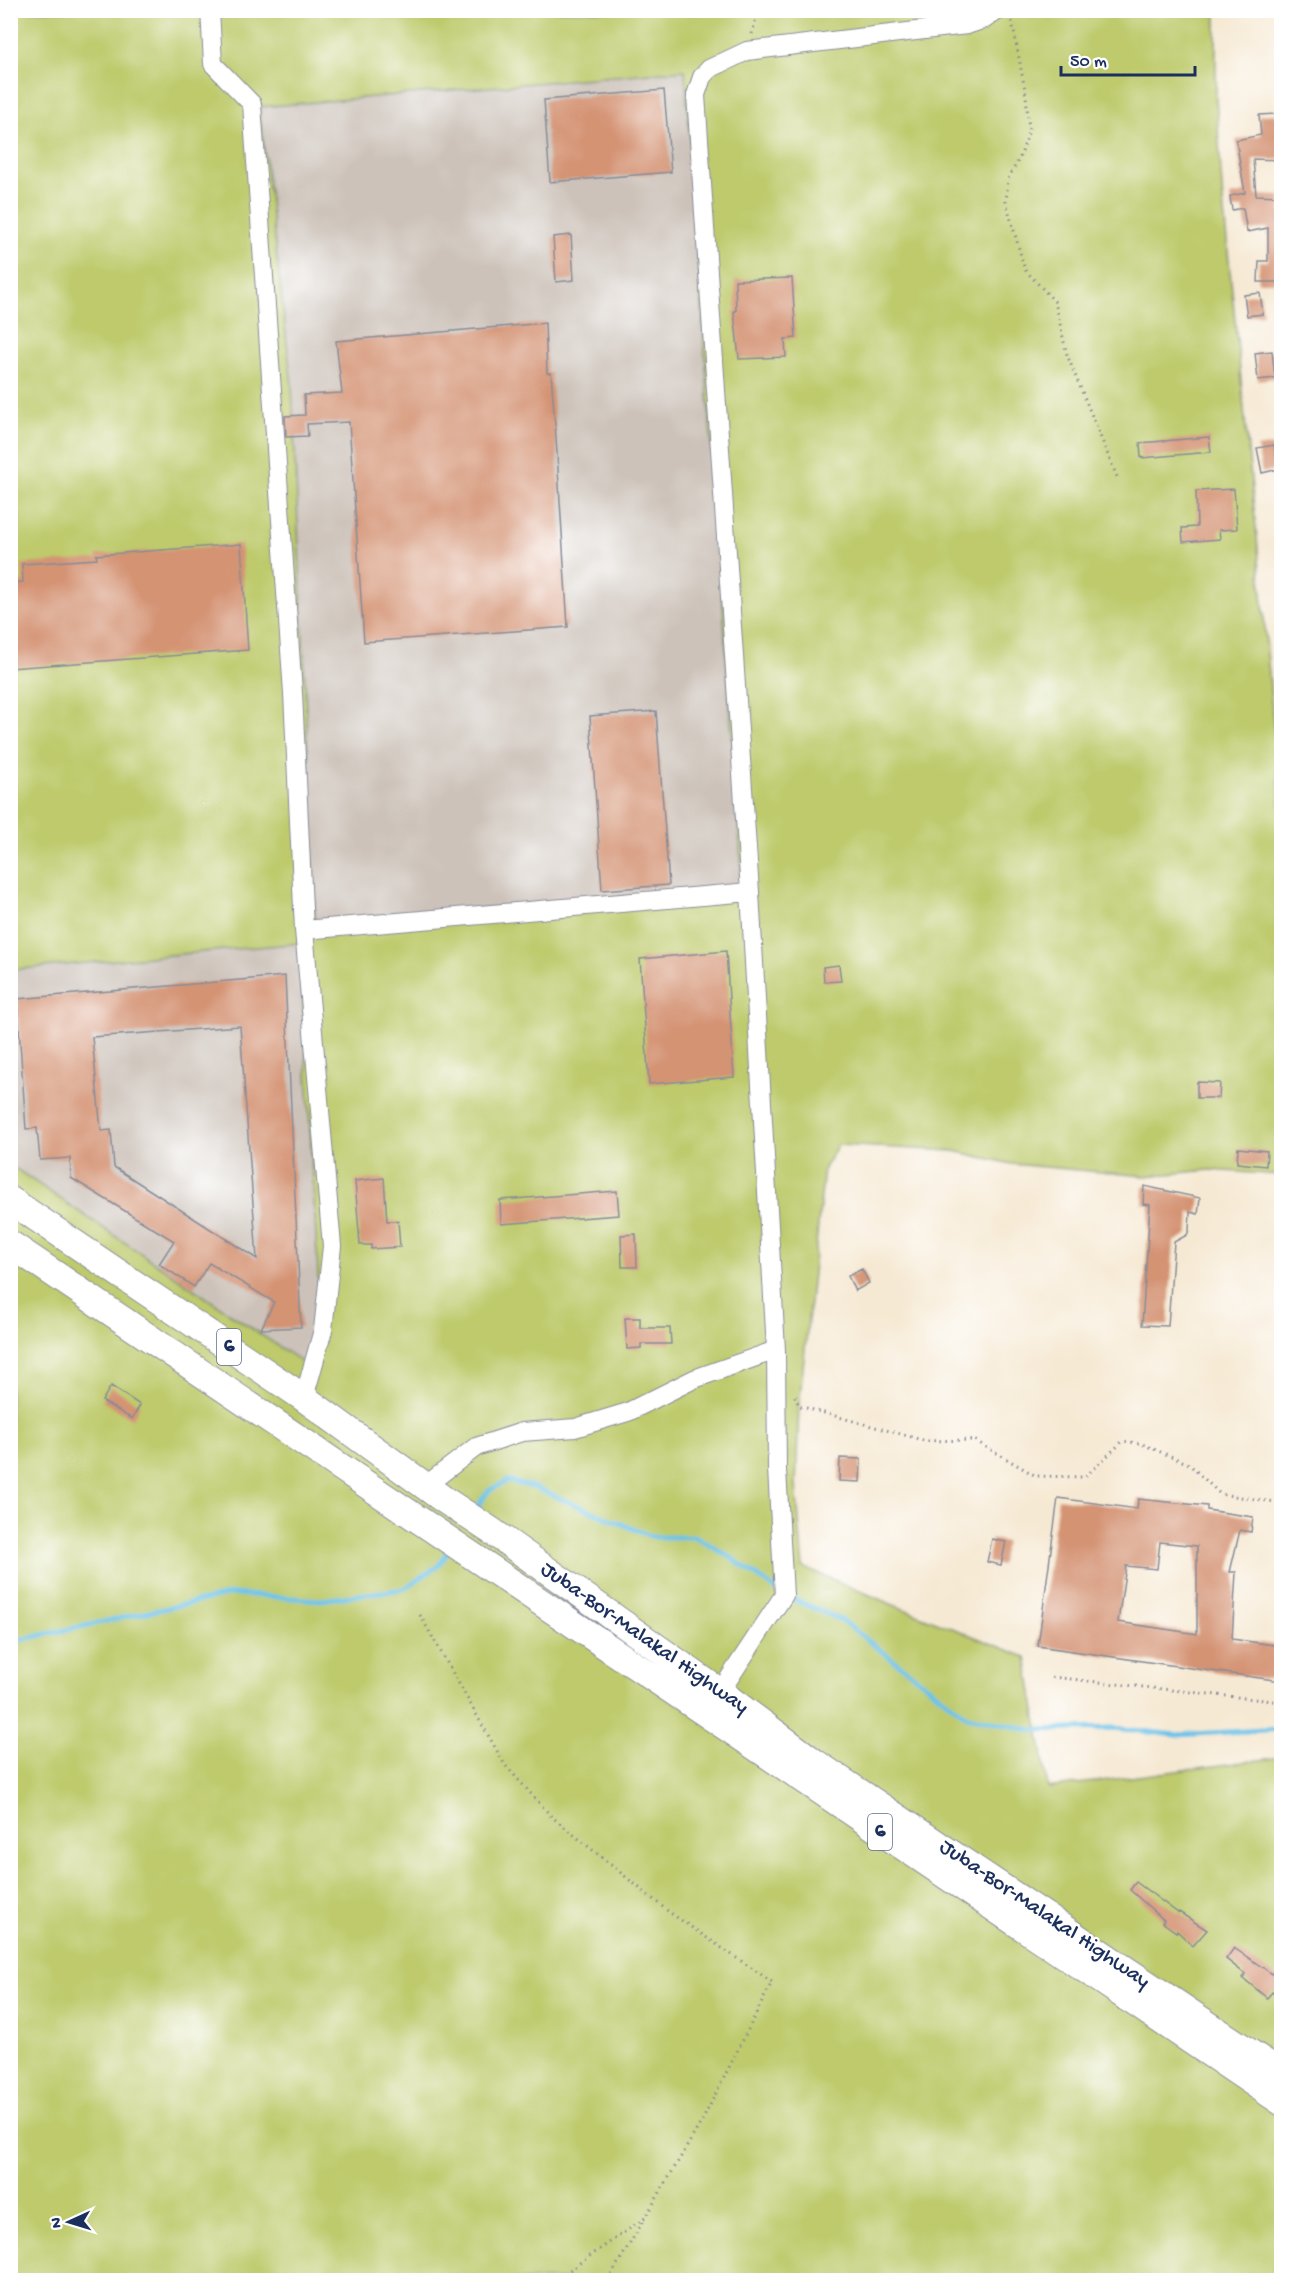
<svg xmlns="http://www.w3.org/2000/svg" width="1292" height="2291" font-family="'Gochi Hand',sans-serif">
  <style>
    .industrial { fill: #ccc2b9 }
    .green { fill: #beca6c; stroke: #6c7c65; stroke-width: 1.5; fill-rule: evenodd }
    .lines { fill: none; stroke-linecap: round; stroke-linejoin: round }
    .stream { stroke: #6bc2e8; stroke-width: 5 }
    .building { fill: #d49373; fill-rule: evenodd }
    .minor-casing { stroke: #888c98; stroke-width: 20 }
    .highway-casing { stroke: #888c98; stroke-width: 29 }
    .path { stroke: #888c98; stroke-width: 3; stroke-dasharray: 1.5 4.5; stroke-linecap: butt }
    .minor { stroke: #fff; stroke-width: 18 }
    .highway { stroke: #fff; stroke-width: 27 }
    .labels { text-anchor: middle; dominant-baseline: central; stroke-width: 4.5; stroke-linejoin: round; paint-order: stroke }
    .shield { fill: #fff; stroke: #5f6d8e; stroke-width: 1.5 }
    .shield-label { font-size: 21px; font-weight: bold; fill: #1b2f5e }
    .street-label { font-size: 22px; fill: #1b2f5e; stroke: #fff }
  </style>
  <rect width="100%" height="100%" fill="#fff"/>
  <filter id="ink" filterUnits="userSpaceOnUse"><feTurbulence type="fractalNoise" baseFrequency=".0167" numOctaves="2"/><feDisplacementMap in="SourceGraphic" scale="12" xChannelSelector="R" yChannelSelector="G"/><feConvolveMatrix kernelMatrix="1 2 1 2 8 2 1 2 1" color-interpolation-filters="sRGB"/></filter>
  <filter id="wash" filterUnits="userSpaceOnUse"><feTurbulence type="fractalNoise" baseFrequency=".008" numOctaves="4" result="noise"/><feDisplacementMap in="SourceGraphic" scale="24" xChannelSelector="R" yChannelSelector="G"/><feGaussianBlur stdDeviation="1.35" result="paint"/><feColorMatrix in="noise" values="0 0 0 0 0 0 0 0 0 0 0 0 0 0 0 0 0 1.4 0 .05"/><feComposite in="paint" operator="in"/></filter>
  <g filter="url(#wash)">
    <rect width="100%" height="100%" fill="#f6e9d3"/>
    <path class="industrial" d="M 685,70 L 743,888 L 315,922 L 292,385 L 259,107 Z
      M 300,943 L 321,1329 L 303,1363 L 11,1165 L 10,970 Z"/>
    <path class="green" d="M 11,11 L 1216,11 L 1216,98 L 1223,202 L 1258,548 L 1281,812 L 1281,1175 L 1210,1170 L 1145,1176 L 1012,1164 L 954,1151 L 838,1145 L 824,1168 L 799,1406 L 796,1485 L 803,1567 L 891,1604 L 1026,1657 L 1048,1788 L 1281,1757 L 1281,2280 L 11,2280 L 10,1165 L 303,1363 L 321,1329 L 300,943 L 11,970 ZM 685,70 L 743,888 L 315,922 L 292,385 L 259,107 Z"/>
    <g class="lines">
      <path class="stream" d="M 474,1512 L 488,1491 L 507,1481 L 533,1487 L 653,1537 L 696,1537 L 730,1557 L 778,1591
        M 786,1596 L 841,1620 L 967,1716 L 1031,1730 L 1114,1728 L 1176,1735 L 1282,1729
        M 10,1642 L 232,1594 L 321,1600 L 404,1589 L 438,1566 L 449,1550"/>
    </g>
    <g id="blocks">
      <path class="building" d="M 664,90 L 671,172 L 550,182 L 544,100 Z
        M 1276,114 L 1276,117 L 1281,116 L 1281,160 L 1253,159 L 1256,195 L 1281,196 L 1281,282 L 1258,282 L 1259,261 L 1268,261 L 1268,228 L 1247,232 L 1243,208 L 1232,210 L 1230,196 L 1245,193 L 1236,140 L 1261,135 L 1259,115 Z
        M 571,235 L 574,280 L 556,282 L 553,237 Z
        M 792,278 L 796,338 L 785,339 L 786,357 L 739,359 L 734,311 L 736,311 L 735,280 Z
        M 1260,293 L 1263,314 L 1247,316 L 1244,295 Z
        M 545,323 L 547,373 L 551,373 L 556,438 L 568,627 L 364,642 L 349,422 L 307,424 L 308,436 L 286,437 L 285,416 L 305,415 L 304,395 L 342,393 L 336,341 Z
        M 1272,351 L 1275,378 L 1258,380 L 1255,353 Z
        M 1209,437 L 1211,452 L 1141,458 L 1140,443 Z
        M 1274,445 L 1279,469 L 1262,473 L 1257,448 Z
        M 1234,489 L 1237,529 L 1219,530 L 1220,539 L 1183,542 L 1182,528 L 1197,527 L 1196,491 Z
        M 241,544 L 248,650 L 10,668 L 10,583 L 23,582 L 22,564 L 97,559 L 96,555 Z
        M 656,711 L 669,885 L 602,890 L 590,716 Z
        M 726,951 L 734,1077 L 649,1084 L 640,959 Z
        M 839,965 L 841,981 L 824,982 L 823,967 Z
        M 285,976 L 301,1327 L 261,1329 L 274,1302 L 209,1263 L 194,1287 L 159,1264 L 174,1241 L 71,1178 L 70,1158 L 40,1160 L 37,1128 L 26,1129 L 17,999 ZM 240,1026 L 257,1259 L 114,1167 L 111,1130 L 101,1131 L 92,1037 Z
        M 1197,1082 L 1220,1083 L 1219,1098 L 1197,1098 Z
        M 1238,1148 L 1267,1151 L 1266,1166 L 1237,1163 Z
        M 384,1178 L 387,1221 L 398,1221 L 400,1247 L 371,1249 L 371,1245 L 360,1245 L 355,1181 Z
        M 1144,1186 L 1200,1198 L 1198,1214 L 1190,1212 L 1189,1230 L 1187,1235 L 1174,1242 L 1168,1326 L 1142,1325 L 1150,1205 L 1143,1204 Z
        M 617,1191 L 619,1215 L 501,1224 L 500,1200 Z
        M 636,1234 L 637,1267 L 622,1267 L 621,1235 Z
        M 862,1269 L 869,1283 L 855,1291 L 848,1276 Z
        M 625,1318 L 640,1318 L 640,1328 L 670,1328 L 671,1344 L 641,1344 L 641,1348 L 627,1349 Z
        M 111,1386 L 140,1405 L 132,1419 L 102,1401 Z
        M 840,1458 L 861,1459 L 860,1482 L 839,1481 Z
        M 1058,1498 L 1137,1509 L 1138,1499 L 1207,1506 L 1207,1510 L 1253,1517 L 1251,1532 L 1240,1530 L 1230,1572 L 1236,1572 L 1232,1639 L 1281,1646 L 1281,1681 L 1038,1646 ZM 1160,1542 L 1197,1546 L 1197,1634 L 1118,1622 L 1126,1566 L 1157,1569 Z
        M 992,1539 L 1006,1542 L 1001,1565 L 987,1562 Z
        M 1136,1882 L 1178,1913 L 1179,1912 L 1207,1930 L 1193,1946 L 1177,1931 L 1176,1932 L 1162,1922 L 1164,1920 L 1130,1890 Z
        M 1234,1948 L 1281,1980 L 1281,1997 L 1273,1991 L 1267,1998 L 1243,1978 L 1245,1974 L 1226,1959 Z"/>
    </g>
  </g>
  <g filter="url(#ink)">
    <use href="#blocks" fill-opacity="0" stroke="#888c98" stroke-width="1.5"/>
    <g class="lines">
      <defs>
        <path id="minor" d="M 210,10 L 213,64 L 252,104 L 293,693 L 304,930 L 332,1246 L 323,1330 L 304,1398
          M 304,930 L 750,892
          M 425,1486 L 476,1447 L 522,1432 L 575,1428 L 628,1412 L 694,1379 L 776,1350
          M 720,1692 L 784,1595 L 777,1469 L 776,1350 L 750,892 L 696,95 L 702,77 L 709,69 L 747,51 L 967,25 L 985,19 L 999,10"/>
        <path id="highway" d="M 10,1200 L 304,1398 L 443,1499 L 493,1532 L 720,1692 L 814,1762 L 1282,2074
          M 10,1244 L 1282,2102"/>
      </defs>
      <use href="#minor" class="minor-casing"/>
      <use href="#highway" class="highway-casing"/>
      <path class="path" d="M 1012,21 L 1026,95 L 1029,130 L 1021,155 L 1008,179 L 1006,202 L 1025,270 L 1055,302 L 1067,355 L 1117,477
        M 752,34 L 758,10
        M 795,1396 L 799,1406 L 926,1441 L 974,1440 L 1036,1476 L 1085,1477 L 1123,1441 L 1142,1444 L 1189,1464 L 1220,1494 L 1282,1503
        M 420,1615 L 505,1765 L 552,1817 L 669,1912 L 772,1982 L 703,2119 L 645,2218 L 555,2280
        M 1052,1677 L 1282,1702
        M 608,2280 L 644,2220"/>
      <use href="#minor" class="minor"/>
      <use href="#highway" class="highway"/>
    </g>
  </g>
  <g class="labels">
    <g class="shield">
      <rect x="217" y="1329" width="24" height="36" rx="4.5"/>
      <rect x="868" y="1814" width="24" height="36" rx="4.5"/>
    </g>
    <g class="shield-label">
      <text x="229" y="1347">6</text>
      <text x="880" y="1832">6</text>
    </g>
    <g class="street-label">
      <text transform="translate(644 1639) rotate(35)">Juba-Bor-Malakal Highway</text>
      <text transform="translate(1044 1915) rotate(34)">Juba-Bor-Malakal Highway</text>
    </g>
  </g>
  <rect width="1292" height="2291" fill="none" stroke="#fff" stroke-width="36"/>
  <g transform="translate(69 2222) rotate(266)" stroke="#ffffff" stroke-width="4.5" paint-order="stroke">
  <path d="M0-4.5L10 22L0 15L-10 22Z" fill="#1b2f5e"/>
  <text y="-9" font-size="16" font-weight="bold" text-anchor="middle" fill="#1b2f5e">N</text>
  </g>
  <path d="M1061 66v9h134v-9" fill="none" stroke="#1b2f5e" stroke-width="3"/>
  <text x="1070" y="66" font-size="18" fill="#1b2f5e" stroke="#ffffff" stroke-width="4.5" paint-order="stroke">50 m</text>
</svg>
